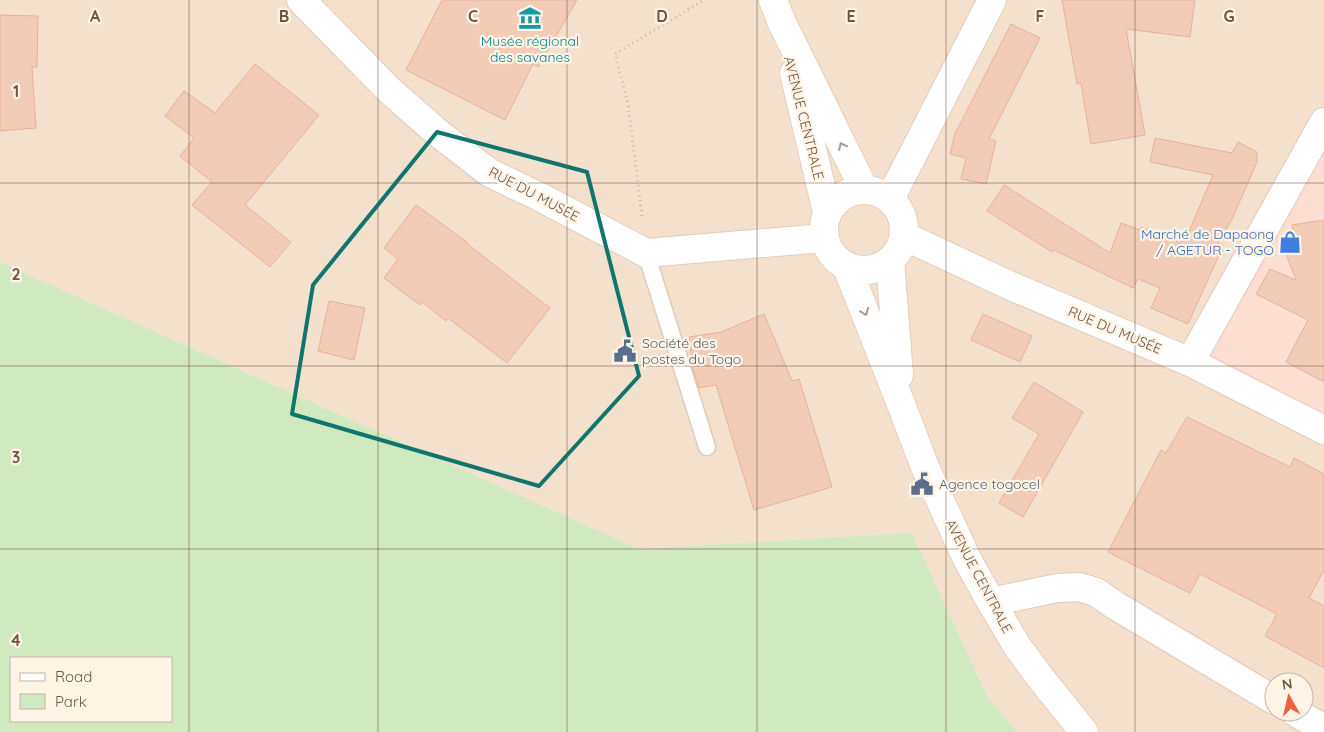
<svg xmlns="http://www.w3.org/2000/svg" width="1324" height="732" font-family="Quicksand,sans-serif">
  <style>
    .residential { fill: #f4e1cd; fill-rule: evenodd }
    .commercial { fill: #fdded2 }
    .green { fill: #d0e9be; fill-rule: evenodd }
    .building { fill: #f2ccb6; stroke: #e5b296 }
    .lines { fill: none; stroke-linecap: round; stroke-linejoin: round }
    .lane-casing { stroke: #e0cbbb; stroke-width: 19 }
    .street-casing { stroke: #e0cbbb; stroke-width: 30 }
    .secondary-casing { stroke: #e7cebb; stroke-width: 30 }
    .path { stroke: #d6b09a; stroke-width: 3; stroke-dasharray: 1 4; stroke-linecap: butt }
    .lane { stroke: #fff; stroke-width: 16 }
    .street { stroke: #fff; stroke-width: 28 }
    .secondary { stroke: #fff; stroke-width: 28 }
    .oneway { stroke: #aa9991 }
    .marked { fill: none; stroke: #0f766e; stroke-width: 4; stroke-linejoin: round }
    .grid { fill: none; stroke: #725547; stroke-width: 1; stroke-opacity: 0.55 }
    .labels { text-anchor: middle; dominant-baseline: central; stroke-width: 4.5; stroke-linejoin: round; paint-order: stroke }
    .culture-label { font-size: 14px; fill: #0d838f; stroke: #fff4e5 }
    .street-label { font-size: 14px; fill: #725547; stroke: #fff4e5 }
    .shop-label { font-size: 14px; fill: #366cbe; stroke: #fff4e5; text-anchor: end }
    .service-label { font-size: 14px; fill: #4e5e75; stroke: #fff4e5; text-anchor: start }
    .grid-label { font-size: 16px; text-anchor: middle; font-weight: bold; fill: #725547; stroke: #fff4e5; stroke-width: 4.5; stroke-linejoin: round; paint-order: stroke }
  </style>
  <rect width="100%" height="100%" fill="#fcf0df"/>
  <path class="residential" d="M 0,0 L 1324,0 L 1324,732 L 1018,732 L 988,698 L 912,533 L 639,549 L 0,262 ZM 1274,682 L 1304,682 L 1304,712 L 1274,712 Z"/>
  <path class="commercial" d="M 1324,122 L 1324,428 L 1190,362 Z"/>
  <path class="green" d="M 0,262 L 639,549 L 912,533 L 988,698 L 1018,732 L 0,732 ZM 11,658 L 171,658 L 171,721 L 11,721 Z"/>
  <path class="building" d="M 442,0 L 577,0 L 538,67 L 533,64 L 505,120 L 406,70 Z
    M 1062,0 L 1195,0 L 1190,37 L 1126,29 L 1145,135 L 1091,144 L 1081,83 L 1077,84 Z
    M 0,15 L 38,16 L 37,67 L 32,67 L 36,128 L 0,131 Z
    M 1011,24 L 1040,38 L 989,139 L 996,141 L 986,184 L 961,179 L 966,158 L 950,154 L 955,134 Z
    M 255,64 L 319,115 L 245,205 L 291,242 L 270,267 L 192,205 L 212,182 L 180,156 L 194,138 L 165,116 L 184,91 L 215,113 Z
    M 1155,138 L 1232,153 L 1238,142 L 1257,152 L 1257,162 L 1233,217 L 1212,254 L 1220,253 L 1188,324 L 1151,308 L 1160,288 L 1138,279 L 1133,288 L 1054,250 L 1052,252 L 987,211 L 1004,185 L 1110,253 L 1121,223 L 1140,230 L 1141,227 L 1180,243 L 1185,232 L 1188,234 L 1213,175 L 1150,162 Z
    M 416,205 L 467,242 L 466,243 L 550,308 L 507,363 L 448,318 L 446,321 L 422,302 L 420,305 L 384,278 L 398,259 L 384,248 Z
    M 1324,220 L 1324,382 L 1286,362 L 1308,320 L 1256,294 L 1270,269 L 1296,280 L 1282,244 L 1295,242 L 1292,225 Z
    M 329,301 L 365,308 L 354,360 L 318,351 Z
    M 764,314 L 792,381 L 799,379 L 832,487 L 754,510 L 716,385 L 699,388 L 693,370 L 689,337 L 721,332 Z
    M 983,314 L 1032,336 L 1020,362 L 971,340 Z
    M 1034,382 L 1083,412 L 1023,517 L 999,503 L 1039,434 L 1012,418 Z
    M 1187,417 L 1290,467 L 1294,458 L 1324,474 L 1324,570 L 1309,598 L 1324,606 L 1324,668 L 1265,636 L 1277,614 L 1200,574 L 1190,593 L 1108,552 L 1161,450 L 1166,453 Z"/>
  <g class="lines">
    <defs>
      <path id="lane" d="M 646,253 L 707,447"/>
      <path id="street" d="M 301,0 L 389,90 L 438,133 L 490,173 L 540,197 L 646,253 L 824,238
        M 890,199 L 992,0
        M 904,236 L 1011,286 L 1190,362 L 1324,430
        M 1190,362 L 1324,122
        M 991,602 L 1057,588 L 1079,587 L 1096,592 L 1113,604 L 1274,700
        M 1295,712 L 1324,729"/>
      <path id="secondary" d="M 773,0 L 782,23 L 864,189
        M 794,73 L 827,212
        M824 230a40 40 0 1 1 80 0a40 40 0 1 1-80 0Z
        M 890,261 L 899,375
        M 847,267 L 901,404 L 925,467 L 967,559 L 991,602 L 1017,646 L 1043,681 L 1084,732"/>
    </defs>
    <use href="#lane" class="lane-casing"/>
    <use href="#street" class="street-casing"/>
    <use href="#secondary" class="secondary-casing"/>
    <path class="path" d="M 642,216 L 628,104 L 615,54 L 704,0"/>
    <use href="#lane" class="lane"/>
    <use href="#street" class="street"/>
    <use href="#secondary" class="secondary"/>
  </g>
  <defs><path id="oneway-chevron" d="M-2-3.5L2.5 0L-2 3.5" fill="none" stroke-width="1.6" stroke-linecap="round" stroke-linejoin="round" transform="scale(1.25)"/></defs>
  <g class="oneway">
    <use href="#oneway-chevron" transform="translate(842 146) rotate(-116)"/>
    <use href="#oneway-chevron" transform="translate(865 312) rotate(68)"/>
  </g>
  <path class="marked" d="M 437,132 L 587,172 L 639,376 L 539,486 L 292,414 L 313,285 Z"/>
  <path class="grid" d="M 189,0 L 189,732M 378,0 L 378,732M 567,0 L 567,732M 757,0 L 757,732M 946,0 L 946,732M 1135,0 L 1135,732M 0,183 L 1324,183M 0,366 L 1324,366M 0,549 L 1324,549"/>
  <defs>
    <symbol id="museum-bare" viewBox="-9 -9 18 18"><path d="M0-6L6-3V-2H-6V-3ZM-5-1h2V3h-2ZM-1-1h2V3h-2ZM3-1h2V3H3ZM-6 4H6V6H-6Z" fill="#0f9aa8" stroke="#fff4e5" stroke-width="2.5" paint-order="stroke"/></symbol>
    <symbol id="shop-bare" viewBox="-9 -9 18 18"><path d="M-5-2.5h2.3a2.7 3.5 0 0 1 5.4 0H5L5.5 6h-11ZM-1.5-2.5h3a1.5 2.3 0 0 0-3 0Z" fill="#3f7fe0" stroke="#fff4e5" stroke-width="2.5" paint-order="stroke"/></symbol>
    <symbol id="civic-bare" viewBox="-9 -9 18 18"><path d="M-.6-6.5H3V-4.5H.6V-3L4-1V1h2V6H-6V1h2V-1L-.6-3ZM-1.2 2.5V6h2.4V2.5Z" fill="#5c6f8a" stroke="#fff4e5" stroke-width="2.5" paint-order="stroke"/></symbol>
  </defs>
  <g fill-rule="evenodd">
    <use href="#museum-bare" x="514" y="2" width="32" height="32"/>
    <use href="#shop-bare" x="1274" y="226" width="32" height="32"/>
    <use href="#civic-bare" x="609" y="335" width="32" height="32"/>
    <use href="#civic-bare" x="906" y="468" width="32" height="32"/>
  </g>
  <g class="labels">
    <g class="culture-label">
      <text x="530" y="41">Musée régional<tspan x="530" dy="16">des savanes</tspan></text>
    </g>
    <g class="street-label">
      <text transform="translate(804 118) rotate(76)">AVENUE CENTRALE</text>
      <text transform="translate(534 194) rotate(28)">RUE DU MUSÉE</text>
      <text transform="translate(1115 330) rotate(23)">RUE DU MUSÉE</text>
      <text transform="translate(979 576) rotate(62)">AVENUE CENTRALE</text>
    </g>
    <g class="shop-label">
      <text x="1274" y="234">Marché de Dapaong<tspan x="1274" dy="16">/ AGETUR - TOGO</tspan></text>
    </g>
    <g class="service-label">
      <text x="642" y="343">Société des<tspan x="642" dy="16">postes du Togo</tspan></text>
      <text x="939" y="484">Agence togocel</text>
    </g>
  </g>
  <g class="grid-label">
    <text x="95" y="22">A</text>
    <text x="284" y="22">B</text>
    <text x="473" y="22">C</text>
    <text x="662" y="22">D</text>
    <text x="851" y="22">E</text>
    <text x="1040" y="22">F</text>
    <text x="1229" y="22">G</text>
    <text x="16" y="97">1</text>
    <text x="16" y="280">2</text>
    <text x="16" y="463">3</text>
    <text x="16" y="646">4</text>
  </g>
  <rect x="10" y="657" width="162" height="65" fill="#fff4e5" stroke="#c7b4a6"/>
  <rect x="20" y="673" width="25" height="8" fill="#ffffff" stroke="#c7b4a6"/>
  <text x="55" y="682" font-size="15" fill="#725547">Road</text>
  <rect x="20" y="694" width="25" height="15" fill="#d0e9be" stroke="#c7b4a6"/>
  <text x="55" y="707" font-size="15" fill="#725547">Park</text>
  <g transform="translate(1289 697) rotate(352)"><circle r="24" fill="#fff4e5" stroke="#c7b4a6"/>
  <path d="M0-4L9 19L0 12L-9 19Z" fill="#e96241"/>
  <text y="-8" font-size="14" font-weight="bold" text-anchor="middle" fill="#725547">N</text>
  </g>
</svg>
